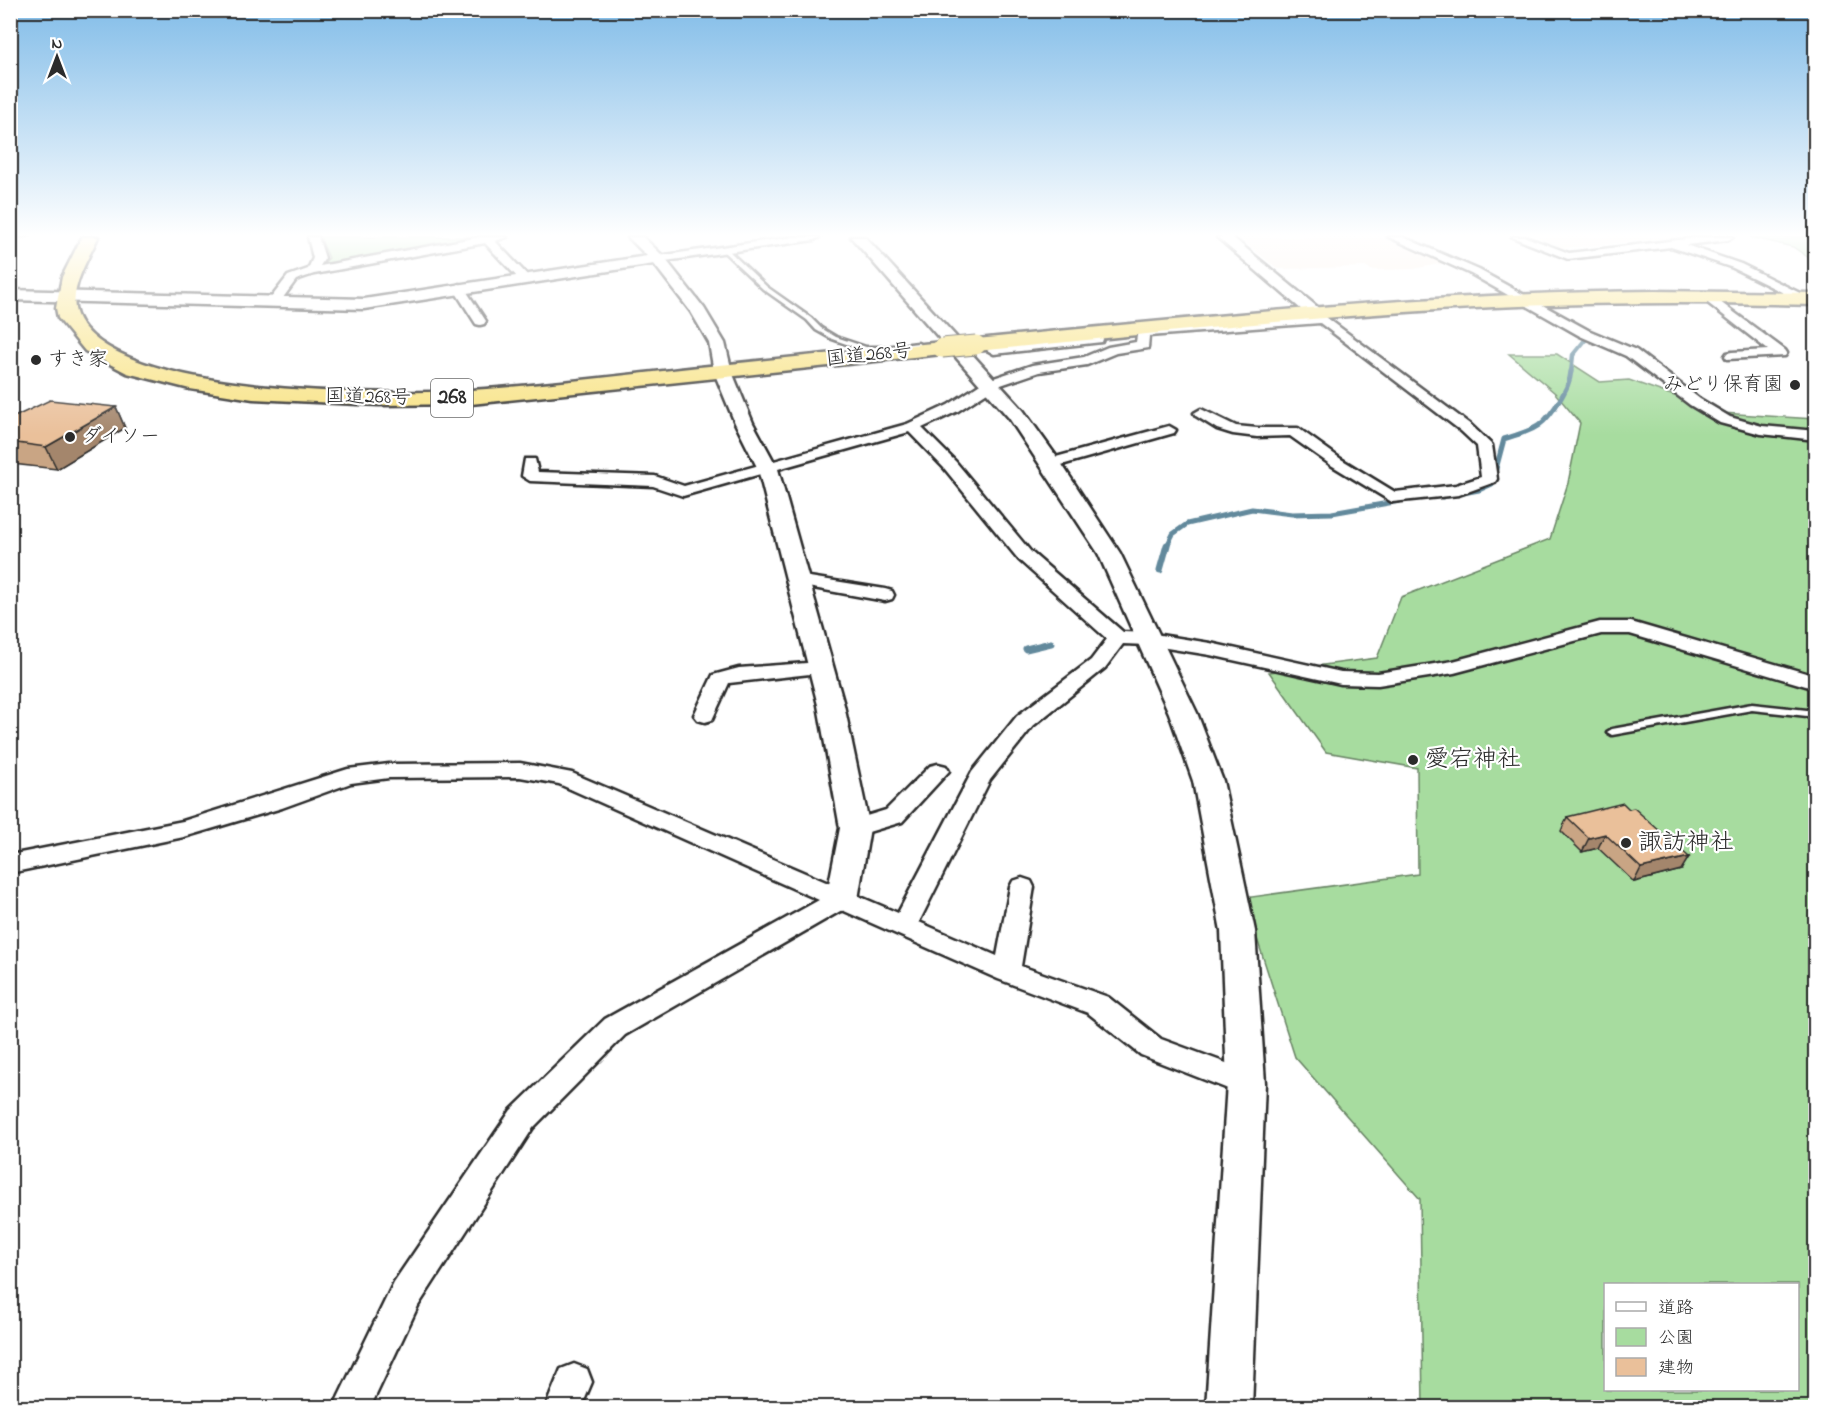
<svg xmlns="http://www.w3.org/2000/svg" width="1826" height="1418" font-family="'Indie Flower','Klee One',sans-serif">
  <style>
    .built { fill: #f9ece1 }
    .green { fill: #a7dc9f; stroke: #698465; stroke-width: 1.5; fill-rule: evenodd }
    .lines { fill: none; stroke-linecap: round; stroke-linejoin: round }
    .stream-far2 { stroke: #62899c; stroke-width: 4.5 }
    .stream-far1 { stroke: #62899c; stroke-width: 5 }
    .stream { stroke: #62899c; stroke-width: 7 }
    .service-casing { stroke: #2b2b2b; stroke-width: 5 }
    .minor-casing { stroke: #2b2b2b; stroke-width: 5 }
    .tertiary-casing { stroke: #2b2b2b; stroke-width: 5 }
    .trunk-casing { stroke: #2b2b2b; stroke-width: 5 }
    .service { fill: #fff; fill-rule: evenodd }
    .minor { fill: #fff; fill-rule: evenodd }
    .tertiary { fill: #fff; fill-rule: evenodd }
    .trunk { fill: #f8e281; fill-rule: evenodd }
    .trunk-bridge-casing { stroke: #2b2b2b; stroke-width: 21; stroke-linecap: butt }
    .trunk-bridge { stroke: #f8e281; stroke-width: 19 }
    .wall { fill: #c9a584; stroke: #2b2b2b; stroke-width: 1.5 }
    .shaded-wall { fill: #a4866c; stroke: #2b2b2b; stroke-width: 1.5 }
    .building { fill: #eac09a; stroke: #2b2b2b; stroke-width: 1.5 }
    .poi-dot { fill: #2b2b2b; stroke: #fff; stroke-width: 2 }
    .labels { text-anchor: middle; dominant-baseline: central; stroke-width: 4.5; stroke-linejoin: round; paint-order: stroke }
    .far-street-label { font-size: 20px; fill: #2b2b2b; stroke: #fff }
    .far-poi-label { font-size: 20px; fill: #2b2b2b; stroke: #fff; text-anchor: start }
    .shield { fill: #fff; stroke: #6b6b6b; stroke-width: 1.5 }
    .shield-label { font-size: 22px; font-weight: bold; fill: #2b2b2b }
    .poi-label { font-size: 24px; fill: #2b2b2b; stroke: #fff; text-anchor: start }
  </style>
  <rect width="100%" height="100%" fill="#fff"/>
  <filter id="ink" filterUnits="userSpaceOnUse"><feTurbulence type="fractalNoise" baseFrequency=".0167" numOctaves="2"/><feDisplacementMap in="SourceGraphic" scale="12" xChannelSelector="R" yChannelSelector="G"/><feConvolveMatrix kernelMatrix="1 2 1 2 8 2 1 2 1" color-interpolation-filters="sRGB"/></filter>
  <g filter="url(#ink)">
    <path class="built" d="M 1238,237 L 1381,237 L 1444,263 L 1413,269 L 1371,270 L 1367,267 L 1278,269 Z
      M 1537,237 L 1682,237 L 1562,248 Z"/>
    <path class="green" d="M 320,237 L 477,237 L 321,266 L 329,258 Z
      M 1750,237 L 1815,237 L 1815,262 L 1793,247 Z
      M 1509,354 L 1557,354 L 1600,382 L 1629,380 L 1722,413 L 1815,419 L 1815,1407 L 1423,1407 L 1420,1199 L 1295,1057 L 1244,898 L 1418,874 L 1417,768 L 1326,752 L 1269,672 L 1377,658 L 1401,597 L 1550,539 L 1568,483 L 1580,423 L 1555,393 ZM 1606,1284 L 1798,1284 L 1798,1390 L 1606,1390 Z"/>
    <g class="lines">
      <path class="stream-far2" d="M 1387,237 L 1414,248
        M 1571,373 L 1573,355 L 1586,339"/>
      <path class="stream-far1" d="M 1442,497 L 1479,490 L 1492,484 L 1504,439 C 1536,429 1543,428 1561,398 C 1566,389 1570,382 1571,371
        M 1167,546 L 1173,534 L 1187,524 L 1252,509 L 1292,514 L 1332,513 L 1400,501"/>
      <path class="stream" d="M 1160,570 L 1167,545
        M 1026,649 L 1051,643"/>
      <defs>
        <path id="service" d="M 723,249 L 727,249 L 767,287 L 811,318 L 821,328 L 836,337 L 866,347 L 885,347 L 918,343 L 921,345 L 918,347 L 885,351 L 866,351 L 832,339 L 816,330 L 807,320 L 763,289 L 723,251 Z
          M 1752,704 L 1816,711 L 1816,717 L 1752,710 L 1612,735 L 1607,732 L 1612,729 Z"/>
        <path id="minor" d="M 308,237 L 318,237 L 325,258 L 320,266 L 480,237 L 507,237 L 495,241 L 530,278 L 528,280 L 520,280 L 485,243 L 314,274 L 296,280 L 277,306 L 269,306 L 267,303 L 288,276 L 308,269 L 313,258 Z
          M 793,237 L 819,237 L 814,240 L 658,262 L 652,259 L 658,256 Z
          M 1389,237 L 1403,237 L 1479,270 L 1588,330 L 1636,350 L 1700,399 L 1730,417 L 1762,426 L 1816,431 L 1816,440 L 1761,434 L 1720,423 L 1690,405 L 1626,356 L 1580,336 L 1471,274 Z
          M 1512,237 L 1526,237 L 1569,253 L 1703,237 L 1733,237 L 1728,240 L 1686,245 L 1741,264 L 1812,299 L 1806,303 L 1802,302 L 1733,268 L 1671,247 L 1568,259 Z
          M 459,284 L 463,286 L 486,321 L 484,324 L 480,325 L 476,324 L 453,288 Z
          M 1708,293 L 1785,350 L 1787,353 L 1785,356 L 1727,359 L 1725,356 L 1727,353 L 1732,352 L 1768,350 L 1704,300 L 1702,297 Z
          M 1315,309 L 1471,425 L 1492,445 L 1497,479 L 1495,482 L 1459,495 L 1392,502 L 1331,465 L 1290,436 L 1257,437 L 1233,434 L 1217,429 L 1196,416 L 1194,413 L 1201,409 L 1236,426 L 1257,428 L 1298,428 L 1341,459 L 1395,492 L 1456,485 L 1481,477 L 1477,446 L 1461,431 L 1320,323 L 1149,336 L 1148,348 L 1116,353 L 1087,365 L 1039,372 L 995,387 L 958,411 L 922,428 L 956,462 L 1031,552 L 1123,632 L 1148,633 L 1210,643 L 1341,672 L 1378,673 L 1453,661 L 1600,622 L 1631,622 L 1816,676 L 1816,689 L 1630,634 L 1601,634 L 1454,673 L 1378,685 L 1341,684 L 1210,655 L 1148,645 L 1123,644 L 1105,668 L 1033,726 L 990,780 L 919,922 L 997,956 L 1010,887 L 1013,881 L 1022,878 L 1031,881 L 1034,887 L 1021,966 L 1108,997 L 1161,1039 L 1256,1074 L 1261,1083 L 1256,1092 L 1246,1096 L 1141,1055 L 1088,1013 L 998,979 L 842,910 L 625,1035 L 533,1128 L 418,1306 L 370,1408 L 333,1408 L 394,1282 L 511,1110 L 605,1019 L 819,900 L 559,784 L 520,777 L 389,778 L 351,783 L 282,808 L 184,837 L 10,873 L 10,855 L 183,821 L 348,769 L 389,764 L 520,763 L 572,773 L 898,913 L 972,772 L 1017,716 L 1091,660 L 1107,639 L 1019,560 L 944,468 L 909,432 L 683,496 L 653,486 L 530,481 L 522,476 L 525,459 L 535,459 L 538,472 L 655,476 L 684,486 L 907,424 L 948,405 L 985,381 L 1032,365 L 1084,357 L 1108,347 L 1136,342 L 1138,330 L 1311,316 L 1309,313 Z
          M 1097,335 L 1102,336 L 1103,339 L 1102,342 L 994,354 L 987,350 L 994,346 Z
          M 1169,426 L 1176,430 L 1174,433 L 1051,468 L 1043,463 L 1045,460 Z
          M 797,575 L 885,589 L 892,591 L 894,595 L 892,599 L 885,601 L 791,584 L 788,580 L 791,576 Z
          M 821,662 L 828,664 L 831,668 L 828,672 L 729,683 L 712,720 L 705,722 L 698,720 L 694,715 L 713,675 L 739,668 Z
          M 938,764 L 946,766 L 949,771 L 902,822 L 855,836 L 847,834 L 843,828 L 847,822 L 886,810 L 930,766 Z
          M 574,1364 L 587,1369 L 592,1382 L 581,1408 L 545,1408 L 561,1369 Z"/>
        <path id="tertiary" d="M 628,237 L 643,237 L 663,256 L 704,308 L 725,343 L 732,372 L 753,423 L 778,469 L 844,705 L 870,828 L 858,899 L 853,907 L 842,911 L 831,907 L 826,899 L 840,828 L 818,705 L 758,469 L 735,423 L 714,372 L 709,343 L 691,312 L 654,264 L 364,309 L 10,300 L 10,290 L 364,299 L 647,256 Z
          M 851,237 L 865,237 L 1023,410 L 1059,460 L 1120,553 L 1197,713 L 1223,781 L 1255,931 L 1265,1083 L 1252,1408 L 1206,1408 L 1227,1083 L 1221,931 L 1193,781 L 1169,713 L 1098,553 L 1009,418 Z
          M 1217,237 L 1232,237 L 1321,310 L 1323,313 L 1321,316 L 1309,316 Z"/>
        <path id="trunk" d="M 82,237 L 98,237 C 89,258 67,291 77,315 C 112,398 393,396 471,390 C 547,385 623,375 699,367 C 780,359 861,350 942,342 L 949,344 L 952,348 L 949,352 L 942,354 L 471,404 L 379,405 L 253,399 L 190,389 L 127,373 L 85,351 L 58,318 L 56,308 L 62,277 Z
          M 1654,291 L 1816,293 L 1816,305 C 1708,302 1601,302 1494,307 C 1321,315 1149,334 976,351 L 969,349 L 966,345 L 969,341 L 976,339 C 1202,317 1427,293 1654,291 Z"/>
      </defs>
      <use href="#service" class="service-casing"/>
      <use href="#minor" class="minor-casing"/>
      <use href="#tertiary" class="tertiary-casing"/>
      <use href="#trunk" class="trunk-casing"/>
      <use href="#service" class="service"/>
      <use href="#minor" class="minor"/>
      <use href="#tertiary" class="tertiary"/>
      <use href="#trunk" class="trunk"/>
      <defs>
        <path id="trunk-bridge" d="M 942,348 L 976,345"/>
      </defs>
      <use href="#trunk-bridge" class="trunk-bridge-casing"/>
      <use href="#trunk-bridge" class="trunk-bridge"/>
    </g>
    <path class="wall" d="M 116,407 L 125,428 L 57,469 L 12,464 L 10,460 L 10,419 Z
      M 1567,817 L 1681,870 L 1634,882 L 1598,848 L 1582,852 L 1561,831 Z"/>
    <path class="shaded-wall" d="M 10,237 L 31,237 L 10,239 Z
      M 116,407 L 125,428 L 57,469 L 46,447 Z
      M 1605,834 L 1598,848 L 1582,852 L 1589,838 Z
      M 1689,857 L 1681,870 L 1634,882 L 1641,868 Z"/>
    <path class="building" d="M 50,400 L 116,407 L 46,447 L 10,442 L 10,419 Z
      M 1623,803 L 1629,809 L 1634,808 L 1689,857 L 1641,868 L 1605,834 L 1589,838 L 1567,817 Z"/>
  </g>
  <linearGradient id="sky" x2="0" y2="1"><stop stop-color="#81bce8"/><stop offset="0.54" stop-color="#fff"/><stop offset="1" stop-color="#fff" stop-opacity="0"/></linearGradient>
  <rect width="1826" height="435" fill="url(#sky)"/>
  <g class="poi-dot">
    <circle cx="36" cy="360" r="6"/>
    <circle cx="1795" cy="385" r="6"/>
    <circle cx="70" cy="437" r="6"/>
    <circle cx="1413" cy="760" r="6"/>
    <circle cx="1626" cy="843" r="6"/>
  </g>
  <g class="labels">
    <g class="far-street-label">
      <text transform="translate(869 356) rotate(-6)">国道268号</text>
      <text transform="translate(368 398) rotate(1)">国道268号</text>
    </g>
    <g class="far-poi-label">
      <text x="48" y="360">すき家</text>
      <text x="1783" y="385" text-anchor="end">みどり保育園</text>
      <text x="82" y="437">ダイソー</text>
    </g>
    <rect class="shield" x="431" y="379" width="42" height="38" rx="4.5"/>
    <g class="shield-label">
      <text x="452" y="398">268</text>
    </g>
    <g class="poi-label">
      <text x="1425" y="760">愛宕神社</text>
      <text x="1638" y="843">諏訪神社</text>
    </g>
  </g>
  <rect width="1826" height="1418" fill="none" stroke="#fff" stroke-width="36"/>
  <rect x="18" y="18" width="1790" height="1382" fill="none" stroke="#2b2b2b" stroke-width="2" filter="url(#ink)"/>
  <rect x="1604" y="1283" width="195" height="108" fill="#ffffff" stroke="#aaaaaa" stroke-width="1.5"/>
  <rect x="1616" y="1302" width="30" height="9" fill="#ffffff" stroke="#aaaaaa" stroke-width="1.5"/>
  <text x="1658" y="1313" font-size="18" fill="#2b2b2b">道路</text>
  <rect x="1616" y="1328" width="30" height="18" fill="#a7dc9f" stroke="#aaaaaa" stroke-width="1.5"/>
  <text x="1658" y="1343" font-size="18" fill="#2b2b2b">公園</text>
  <rect x="1616" y="1358" width="30" height="18" fill="#eac09a" stroke="#aaaaaa" stroke-width="1.5"/>
  <text x="1658" y="1373" font-size="18" fill="#2b2b2b">建物</text>
  <g transform="translate(57 57)" stroke="#ffffff" stroke-width="4.5" paint-order="stroke">
  <path d="M0-4.5L10 22L0 15L-10 22Z" fill="#2b2b2b"/>
  <text y="-9" font-size="16" font-weight="bold" text-anchor="middle" fill="#2b2b2b">N</text>
  </g>
</svg>
